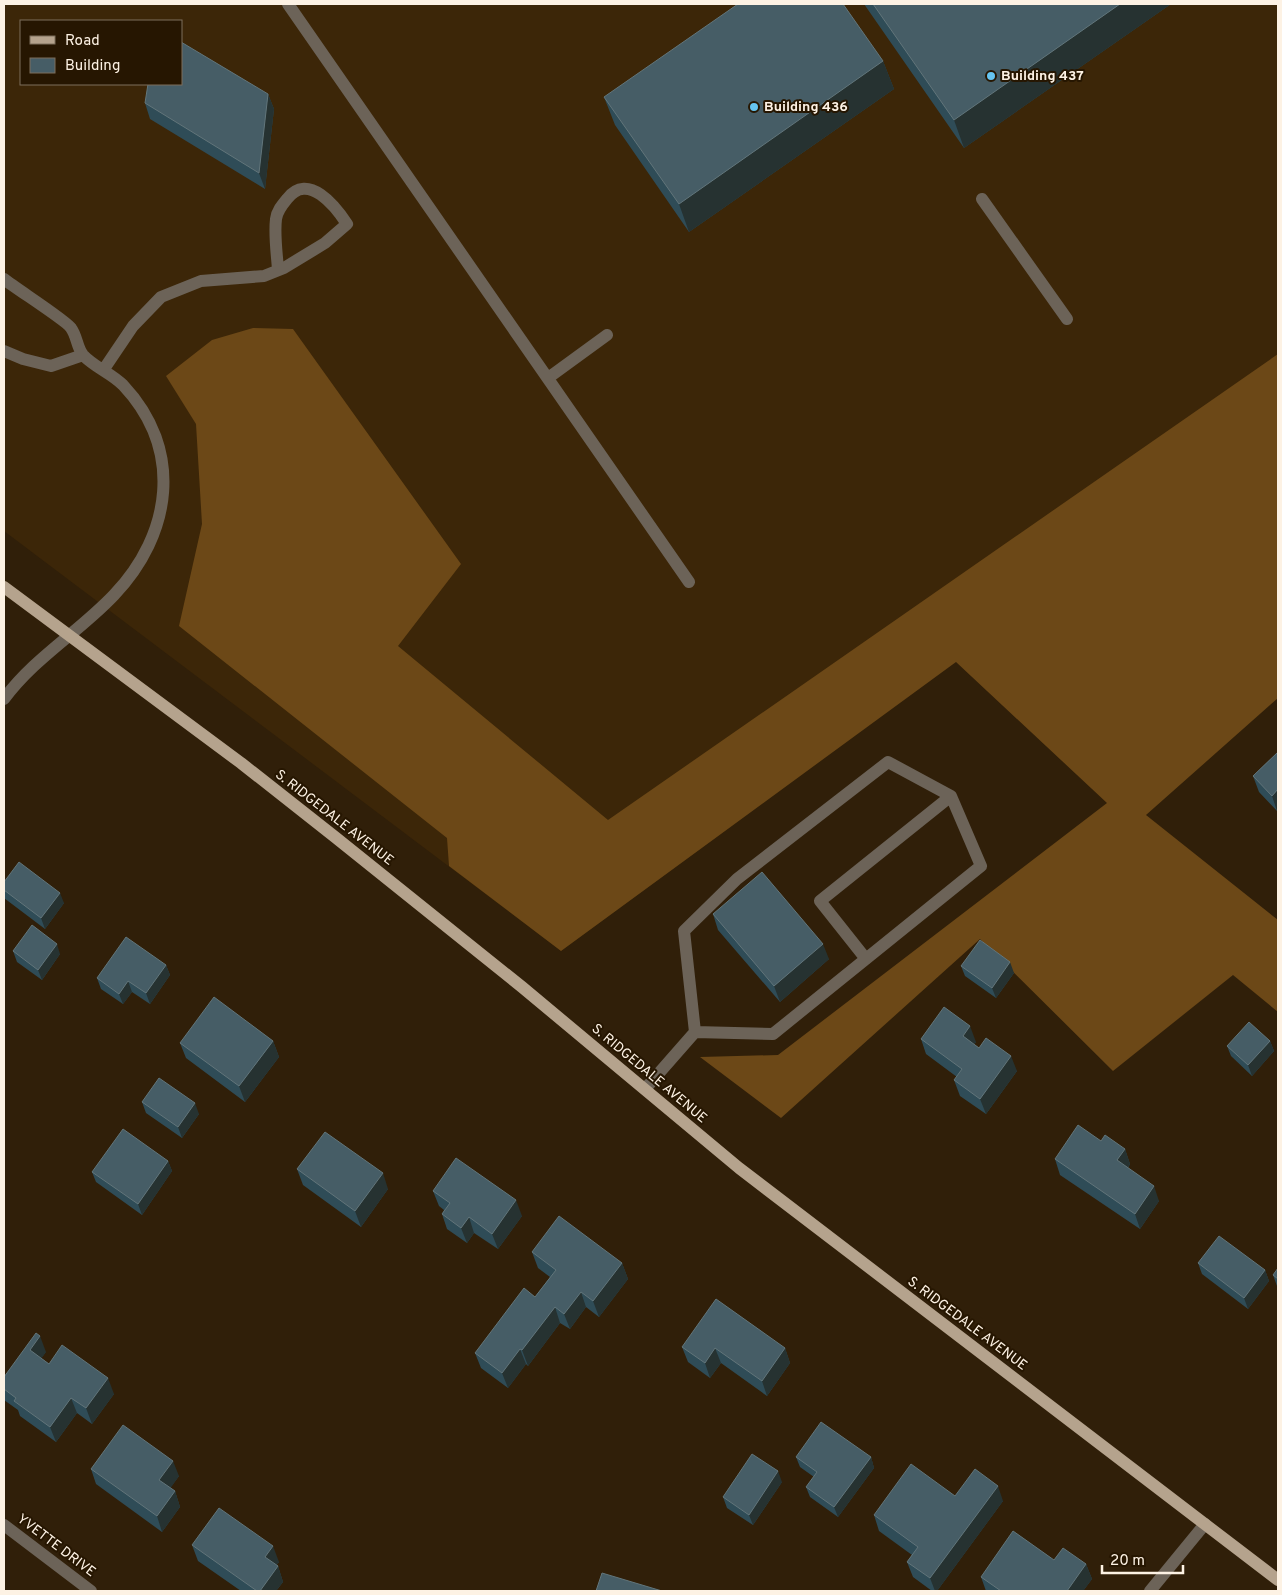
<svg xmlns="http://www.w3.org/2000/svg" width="1282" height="1595" font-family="Overpass,sans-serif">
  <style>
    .built { fill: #3c2608; fill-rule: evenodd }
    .forest { fill: #6c4817 }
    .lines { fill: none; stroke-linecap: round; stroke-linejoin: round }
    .minor { stroke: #6c6358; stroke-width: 12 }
    .major { stroke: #b5a38d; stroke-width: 12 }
    .wall { fill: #2f4c57 }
    .shaded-wall { fill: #263231 }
    .building { fill: #465d66; stroke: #62757a }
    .poi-dot { fill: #66c4ef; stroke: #261601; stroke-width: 2 }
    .labels { text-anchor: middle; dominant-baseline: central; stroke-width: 4; stroke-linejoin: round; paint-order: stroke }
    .poi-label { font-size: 14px; font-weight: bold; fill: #fdf2e4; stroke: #261601; text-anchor: start }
    .street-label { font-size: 14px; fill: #fdf2e4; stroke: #261601 }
  </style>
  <rect width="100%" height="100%" fill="#301f09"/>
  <path class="built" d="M 4,4 L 1278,4 L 1278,564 L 956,661 L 561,951 L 4,531 ZM 21,21 L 181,21 L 181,84 L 21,84 Z"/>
  <path class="forest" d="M 253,328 L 293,329 L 461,564 L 398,646 L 608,820 L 1278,354 L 1278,698 L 1146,815 L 1278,920 L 1278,1012 L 1233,975 L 1113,1071 L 980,939 L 781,1118 L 700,1057 L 778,1055 L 1107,803 L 956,662 L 561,951 L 449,866 L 447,838 L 179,626 L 202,524 L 196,424 L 166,376 L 212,340 Z"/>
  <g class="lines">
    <path class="minor" d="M 288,4 L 689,582
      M 982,199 L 1067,319
      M 4,279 C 15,288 67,321 71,328 C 77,336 77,348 83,355 C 94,367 111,373 123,385 C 184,450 172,534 114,595 C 79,632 34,658 4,699
      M 4,351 L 23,359 L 51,366 L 83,355
      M 104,369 L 133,326 L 161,297 L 201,281 L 264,276 L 284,268 L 325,243 L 347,224 C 336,207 308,171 287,199 C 282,205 277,211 276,219 C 274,235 277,254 278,270
      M 548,378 L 607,335
      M 866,959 L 820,901 L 951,796
      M 645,1089 L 695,1032 L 684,931 L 737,879 L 888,762 L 951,796 L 981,866 L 773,1034 L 695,1032
      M 4,1525 L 91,1591
      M 1150,1591 L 1205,1524"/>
    <path class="major" d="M 4,587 L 241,763 L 335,837 L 522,987 L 739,1168 L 1278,1580"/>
  </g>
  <path class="wall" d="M 864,4 L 1171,4 L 964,148 Z
    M 883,61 L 894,89 L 689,232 L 615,125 L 604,97 Z
    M 268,94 L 274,109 L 265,189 L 150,119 L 145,103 Z
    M 1278,752 L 1278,810 L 1277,811 L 1259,792 L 1253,776 Z
    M 4,882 L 64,903 L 45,929 L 4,898 Z
    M 713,914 L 829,959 L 780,1002 L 718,930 Z
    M 13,951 L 60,954 L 42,980 L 17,962 Z
    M 166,965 L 170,975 L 150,1004 L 132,992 L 123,1004 L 101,989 L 97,978 Z
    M 961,966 L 1014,973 L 996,998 L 965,976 Z
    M 921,1039 L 976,1042 L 974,1044 L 979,1048 L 1017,1071 L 986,1114 L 960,1096 L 954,1080 L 957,1077 L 926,1054 Z
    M 273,1041 L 279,1057 L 245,1102 L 186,1058 L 180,1043 Z
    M 1270,1041 L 1274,1051 L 1252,1076 L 1231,1056 L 1227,1046 Z
    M 142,1102 L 199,1114 L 182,1138 L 146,1113 Z
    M 1101,1141 L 1125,1149 L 1130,1164 L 1128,1168 L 1159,1201 L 1140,1229 L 1060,1175 L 1055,1159 Z
    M 168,1161 L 172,1171 L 142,1215 L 96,1182 L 92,1172 Z
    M 297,1169 L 388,1189 L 361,1227 L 303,1185 Z
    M 433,1191 L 522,1216 L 498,1249 L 474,1233 L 467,1243 L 447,1229 L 442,1214 L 444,1210 L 439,1206 Z
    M 532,1252 L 622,1263 L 628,1279 L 599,1317 L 586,1307 L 570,1329 L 560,1323 L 528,1366 L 526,1364 L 508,1388 L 481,1368 L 475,1353 L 535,1297 L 550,1277 L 538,1268 Z
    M 1198,1263 L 1265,1270 L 1269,1281 L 1248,1309 L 1202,1274 Z
    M 1278,1268 L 1278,1287 L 1277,1286 L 1273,1275 Z
    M 682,1347 L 785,1348 L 790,1363 L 767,1396 L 721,1363 L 710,1378 L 688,1362 Z
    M 46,1352 L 41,1358 L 49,1364 L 114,1394 L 92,1424 L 77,1413 L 56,1442 L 20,1416 L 18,1410 L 4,1400 L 4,1377 Z
    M 796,1457 L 871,1457 L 874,1468 L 838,1517 L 810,1497 L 806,1487 L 814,1477 L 800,1467 Z
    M 91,1469 L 179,1476 L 170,1488 L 175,1491 L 180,1507 L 162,1532 L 96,1484 Z
    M 782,1482 L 753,1525 L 727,1508 L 723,1497 Z
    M 955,1496 L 1003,1501 L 937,1591 L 932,1591 L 913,1577 L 907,1562 L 912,1555 L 879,1531 L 874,1515 Z
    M 192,1545 L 279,1562 L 276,1565 L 278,1566 L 283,1582 L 276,1591 L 241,1591 L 198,1561 Z
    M 1054,1560 L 1086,1564 L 1092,1579 L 1083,1591 L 986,1591 L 981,1577 Z"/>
  <path class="shaded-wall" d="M 1120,4 L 1171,4 L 964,148 L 954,120 Z
    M 883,61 L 894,89 L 689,232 L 679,204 Z
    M 268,94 L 274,109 L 265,189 L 259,173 Z
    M 1278,789 L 1278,810 L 1277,811 L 1272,796 Z
    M 60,893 L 64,903 L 45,929 L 41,918 Z
    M 57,944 L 60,954 L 42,980 L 38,970 Z
    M 823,944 L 829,959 L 780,1002 L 774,986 Z
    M 1010,962 L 1014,973 L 996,998 L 992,988 Z
    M 166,965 L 170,975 L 150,1004 L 146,993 Z
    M 128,981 L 132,992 L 123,1004 L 119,994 Z
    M 970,1026 L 976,1042 L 969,1051 L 963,1036 Z
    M 273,1041 L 279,1057 L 245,1102 L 239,1086 Z
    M 1270,1041 L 1274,1051 L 1252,1076 L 1248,1065 Z
    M 1011,1056 L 1017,1071 L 986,1114 L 980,1099 Z
    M 195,1103 L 199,1114 L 182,1138 L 178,1127 Z
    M 1125,1149 L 1130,1164 L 1122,1176 L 1117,1160 Z
    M 168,1161 L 172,1171 L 142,1215 L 138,1204 Z
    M 383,1173 L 388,1189 L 361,1227 L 355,1211 Z
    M 1154,1186 L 1159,1201 L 1140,1229 L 1135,1214 Z
    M 516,1200 L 522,1216 L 498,1249 L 492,1234 Z
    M 469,1217 L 474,1233 L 467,1243 L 461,1228 Z
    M 622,1263 L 628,1279 L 599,1317 L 593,1301 Z
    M 1265,1270 L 1269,1281 L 1248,1309 L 1244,1298 Z
    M 581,1292 L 586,1307 L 570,1329 L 564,1314 Z
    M 555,1307 L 560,1323 L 528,1366 L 522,1350 Z
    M 40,1336 L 46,1352 L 36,1366 L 30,1350 Z
    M 715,1348 L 721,1363 L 710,1378 L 705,1363 Z
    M 785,1348 L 790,1363 L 767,1396 L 762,1381 Z
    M 520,1349 L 526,1364 L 508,1388 L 502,1373 Z
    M 108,1378 L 114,1394 L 92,1424 L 86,1408 Z
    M 71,1398 L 77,1413 L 56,1442 L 50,1427 Z
    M 871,1457 L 874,1468 L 838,1517 L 834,1507 Z
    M 173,1461 L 179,1476 L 165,1496 L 159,1480 Z
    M 778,1471 L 782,1482 L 753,1525 L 749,1515 Z
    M 998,1486 L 1003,1501 L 937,1591 L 935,1591 L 930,1578 Z
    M 175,1491 L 180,1507 L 162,1532 L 157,1516 Z
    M 273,1546 L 279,1562 L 271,1573 L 265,1557 Z
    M 1086,1564 L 1092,1579 L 1083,1591 L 1067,1591 Z
    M 278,1566 L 283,1582 L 276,1591 L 260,1591 Z"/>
  <path class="building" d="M 738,4 L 843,4 L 883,61 L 679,204 L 604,97 Z
    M 873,4 L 1120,4 L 954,120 Z
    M 181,42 L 268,94 L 259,173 L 145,103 L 148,84 L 181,84 Z
    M 1278,752 L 1278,789 L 1272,796 L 1253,776 Z
    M 19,862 L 60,893 L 41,918 L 4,890 L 4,882 Z
    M 762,872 L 823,944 L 774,986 L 713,914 Z
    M 32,925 L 57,944 L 38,970 L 13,951 Z
    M 126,937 L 166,965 L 146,993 L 128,981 L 119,994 L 97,978 Z
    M 980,940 L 1010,962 L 992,988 L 961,966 Z
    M 214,997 L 273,1041 L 239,1086 L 180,1043 Z
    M 944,1007 L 970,1026 L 963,1036 L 979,1048 L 986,1038 L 1011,1056 L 980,1099 L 954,1080 L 962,1069 L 921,1039 Z
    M 1249,1022 L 1270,1041 L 1248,1065 L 1227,1046 Z
    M 159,1078 L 195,1103 L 178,1127 L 142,1102 Z
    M 1078,1125 L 1101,1141 L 1105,1135 L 1125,1149 L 1117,1160 L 1154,1186 L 1135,1214 L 1055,1159 Z
    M 123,1129 L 168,1161 L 138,1204 L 92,1172 Z
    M 325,1132 L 383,1173 L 355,1211 L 297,1169 Z
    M 456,1158 L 516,1200 L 492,1234 L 469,1217 L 461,1228 L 442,1214 L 450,1203 L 433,1191 Z
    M 559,1216 L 622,1263 L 593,1301 L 581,1292 L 564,1314 L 555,1307 L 522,1350 L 520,1349 L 502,1373 L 475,1353 L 524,1288 L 535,1297 L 556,1270 L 532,1252 Z
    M 1219,1236 L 1265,1270 L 1244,1298 L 1198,1263 Z
    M 1278,1268 L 1278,1279 L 1273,1275 Z
    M 716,1299 L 785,1348 L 762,1381 L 715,1348 L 705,1363 L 682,1347 Z
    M 36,1333 L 40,1336 L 30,1350 L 49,1364 L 62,1345 L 108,1378 L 86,1408 L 71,1398 L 50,1427 L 14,1401 L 16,1398 L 4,1389 L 4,1377 Z
    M 821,1422 L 871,1457 L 834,1507 L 806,1487 L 817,1472 L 796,1457 Z
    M 123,1425 L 173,1461 L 159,1480 L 175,1491 L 157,1516 L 91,1469 Z
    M 752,1454 L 778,1471 L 749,1515 L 723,1497 Z
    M 911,1464 L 955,1496 L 975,1469 L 998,1486 L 930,1578 L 907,1562 L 918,1547 L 874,1515 Z
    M 219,1508 L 273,1546 L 265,1557 L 278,1566 L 260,1591 L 257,1591 L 192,1545 Z
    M 1013,1531 L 1054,1560 L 1063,1548 L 1086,1564 L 1067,1591 L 1010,1591 L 1009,1590 L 1008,1591 L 1001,1591 L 981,1577 Z
    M 602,1573 L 662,1591 L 596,1591 Z"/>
  <g class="poi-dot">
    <circle cx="991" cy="76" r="5"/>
    <circle cx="754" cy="107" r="5"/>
  </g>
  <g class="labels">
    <g class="poi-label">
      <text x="1001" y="76">Building 437</text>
      <text x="764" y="107">Building 436</text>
    </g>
    <g class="street-label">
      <text transform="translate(334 818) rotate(38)">S. RIDGEDALE AVENUE</text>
      <text transform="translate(649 1074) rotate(40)">S. RIDGEDALE AVENUE</text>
      <text transform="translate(967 1324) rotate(37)">S. RIDGEDALE AVENUE</text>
      <text transform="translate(56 1546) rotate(37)">YVETTE DRIVE</text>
    </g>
  </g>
  <rect width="1282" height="1595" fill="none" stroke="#fdf2e4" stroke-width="10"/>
  <rect x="20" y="20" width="162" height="65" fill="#261601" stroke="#7c6e5c"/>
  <rect x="30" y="36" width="25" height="8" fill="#b5a38d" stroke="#7c6e5c"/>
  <text x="65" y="45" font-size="15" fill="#fdf2e4">Road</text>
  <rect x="30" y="58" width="25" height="15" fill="#465d66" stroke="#7c6e5c"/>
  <text x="65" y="70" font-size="15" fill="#fdf2e4">Building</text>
  <path d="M1102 1565v8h81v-8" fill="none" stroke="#fdf2e4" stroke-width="2.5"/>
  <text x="1110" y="1565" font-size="15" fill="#fdf2e4" stroke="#261601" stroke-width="4" paint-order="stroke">20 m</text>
</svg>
